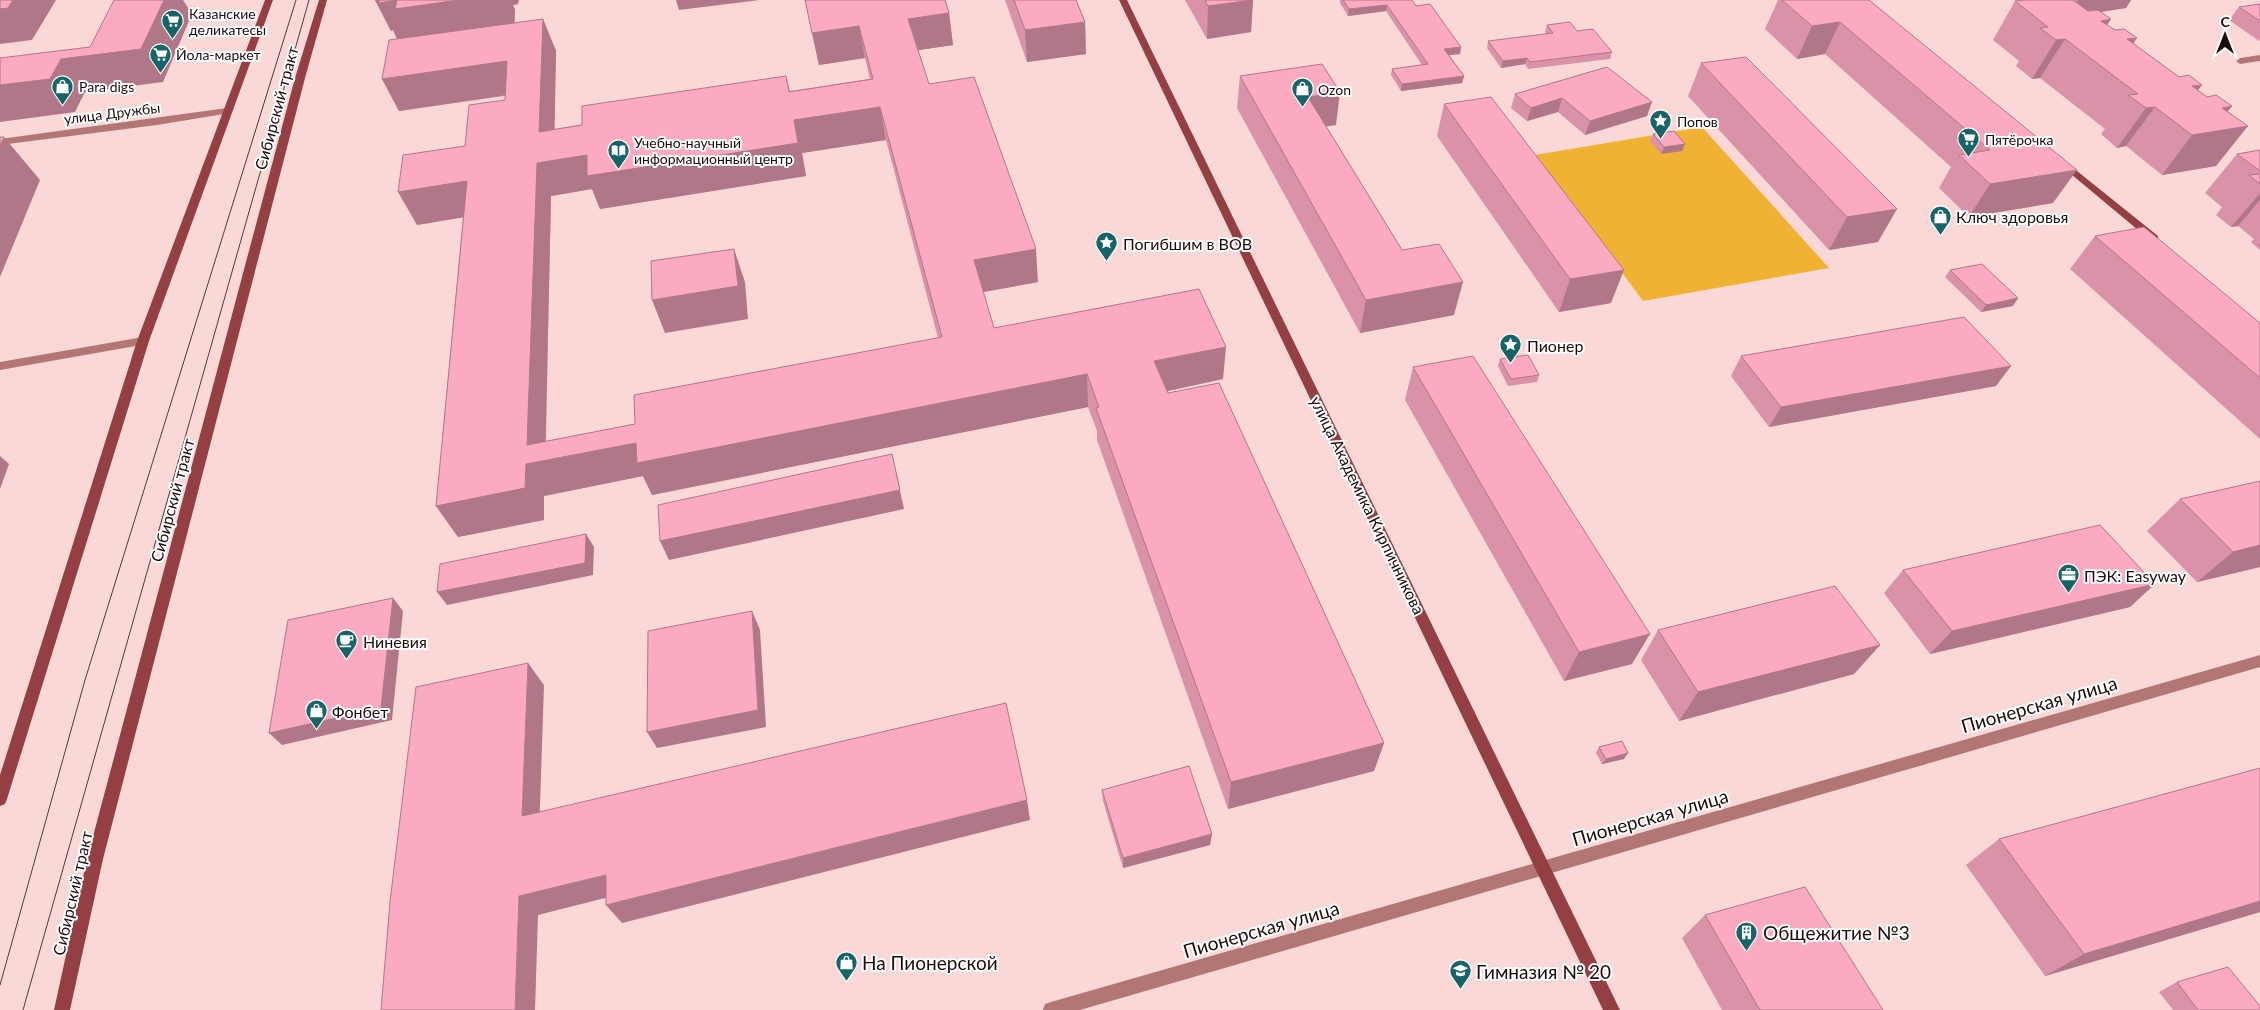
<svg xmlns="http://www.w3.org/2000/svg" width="2260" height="1010" font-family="Lato,sans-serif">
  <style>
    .green { fill: #f0b233 }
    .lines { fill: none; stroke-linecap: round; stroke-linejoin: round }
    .street { fill: #b27675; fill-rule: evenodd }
    .secondary { fill: #944043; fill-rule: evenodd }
    .tram { stroke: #503a3a; stroke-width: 1 }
    .wall { fill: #d992a7; fill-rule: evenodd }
    .shaded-wall { fill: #b07788 }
    .building { fill: #fcaac2; stroke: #b07788; fill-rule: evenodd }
    .labels { text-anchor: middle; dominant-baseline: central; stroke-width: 4; stroke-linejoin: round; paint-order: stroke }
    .far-poi-label { font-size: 14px; fill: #1d0b0b; stroke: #fff; text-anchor: start }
    .far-street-label { font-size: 14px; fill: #1d0b0b; stroke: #fff }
    .street-label { font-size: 16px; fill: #1d0b0b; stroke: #fff }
    .poi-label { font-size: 16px; fill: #1d0b0b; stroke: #fff; text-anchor: start }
    .near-street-label { font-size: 19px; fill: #1d0b0b; stroke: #fff }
    .near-poi-label { font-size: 19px; fill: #1d0b0b; stroke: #fff; text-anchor: start }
  </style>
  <rect width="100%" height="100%" fill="#fad8d7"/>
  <path class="green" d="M 1702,127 L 1829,268 L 1643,301 L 1535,155 Z"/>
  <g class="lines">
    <path class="street" d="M 2260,55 L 2260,61 L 2240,64 L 2236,61 L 2240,58 Z
      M 227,108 L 232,111 L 230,113 L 157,125 L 0,145 L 0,139 Z
      M 143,337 L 147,338 L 149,341 L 147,344 L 0,370 L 0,362 Z
      M 2260,655 L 2260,667 L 1080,1010 L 1043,1010 L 1045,1004 L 1051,1002 Z"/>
    <path class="secondary" d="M 265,0 L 273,0 L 149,341 L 7,799 L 5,804 L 0,806 L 0,775 L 137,341 Z
      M 319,0 L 327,0 L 305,78 L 103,859 L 70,1010 L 54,1010 L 87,859 L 295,78 Z
      M 1119,0 L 1127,0 L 1620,1010 L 1603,1010 Z
      M 2062,159 L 2158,236 L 2158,240 L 2150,240 L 2059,164 L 2059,160 Z"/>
    <path class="tram" d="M 0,985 L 85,680 L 296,0
      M 23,1010 L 309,0"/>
  </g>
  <path class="wall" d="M 375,0 L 518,4 L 513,5 L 515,10 L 515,23 L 543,19 L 556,51 L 554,129 L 790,91 L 870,79 L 865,58 L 819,65 L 805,0 L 949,13 L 953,45 L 918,50 L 929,84 L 1038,282 L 983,292 L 994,328 L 1223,379 L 1167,391 L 1384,743 L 1374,771 L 1228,809 L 1097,440 L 1097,431 L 1088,407 L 652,495 L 643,476 L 544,496 L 544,520 L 458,537 L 436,506 L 463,217 L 417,225 L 465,146 L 505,100 L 505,96 L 399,111 L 382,79 L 397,39 L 393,30 L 391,31 ZM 886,140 L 938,338 L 635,424 L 546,441 L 551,196 L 592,189 L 600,209 L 806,176 L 802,153 Z
    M 1005,0 L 1076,0 L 1085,22 L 1086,54 L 1027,62 Z
    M 1185,0 L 1253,0 L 1251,32 L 1207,39 Z
    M 1340,0 L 1412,0 L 1416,6 L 1461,47 L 1460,54 L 1449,55 L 1464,76 L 1462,83 L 1401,91 L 1391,75 L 1392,69 L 1422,65 L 1386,11 L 1348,16 L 1340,3 Z
    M 1778,0 L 1869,0 L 2053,203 L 1969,217 L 1939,188 L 1951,167 L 1825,54 L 1797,59 L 1765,29 Z
    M 2025,0 L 2131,0 L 2126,8 L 2100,12 L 2107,25 L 2207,97 L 2232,106 L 2227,112 L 2216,166 L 2162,175 L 2126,146 L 2117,148 L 2101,134 L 2105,129 L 2040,78 L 2032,79 L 2016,66 L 2019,61 L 1993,40 L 2015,1 Z
    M 2260,4 L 2260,40 L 2259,41 L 2229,20 L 2239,7 Z
    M 1547,25 L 1577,31 L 1612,52 L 1610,59 L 1528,69 L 1525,64 L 1501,68 L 1487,48 L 1488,41 L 1547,34 L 1545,32 Z
    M 1701,63 L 1878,242 L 1829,250 L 1688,96 Z
    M 1607,67 L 1647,116 L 1585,135 L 1558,112 L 1527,121 L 1511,108 L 1515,94 Z
    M 1240,76 L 1336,125 L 1326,126 L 1402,250 L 1454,315 L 1360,333 L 1237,108 Z
    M 1444,104 L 1611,303 L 1559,312 L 1437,136 Z
    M 1653,134 L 1682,151 L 1661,154 L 1650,141 Z
    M 2260,150 L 2260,250 L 2251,242 L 2254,239 L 2238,226 L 2231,227 L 2216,215 L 2222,207 L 2205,193 L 2237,154 Z
    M 2095,236 L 2260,323 L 2260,439 L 2070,269 Z
    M 1950,270 L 2013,306 L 1981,312 L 1945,277 Z
    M 1741,356 L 1996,386 L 1769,427 L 1731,376 Z
    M 1500,359 L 1539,375 L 1537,382 L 1508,386 L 1498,366 Z
    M 1413,367 L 1632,664 L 1564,681 L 1405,400 Z
    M 2260,481 L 2260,567 L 2197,582 L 2147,531 L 2180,499 Z
    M 1903,570 L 2130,607 L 1930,654 L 1884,593 Z
    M 1658,630 L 1880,645 L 1854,674 L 1679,721 L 1641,660 Z
    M 1599,747 L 1624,759 L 1602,764 L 1596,753 Z
    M 1102,790 L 1212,834 L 1210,845 L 1123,868 L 1103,801 Z
    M 1999,839 L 2260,912 L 2045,976 L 1966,865 Z
    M 1705,915 L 1883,1010 L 1722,1010 L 1682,938 Z
    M 2177,982 L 2260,1010 L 2173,1010 L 2159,992 Z"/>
  <path class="shaded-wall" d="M 13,0 L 56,0 L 32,40 L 0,44 L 0,9 Z
    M 164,0 L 183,0 L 192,14 L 163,82 L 85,92 L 75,112 L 0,122 L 0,85 L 61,59 L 141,49 Z
    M 375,0 L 519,0 L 518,4 L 513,5 L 515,10 L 514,24 L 398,41 L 393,30 L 391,31 Z
    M 676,0 L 760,0 L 679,10 Z
    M 1253,0 L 1251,32 L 1207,39 L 1208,6 Z
    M 2078,0 L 2131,0 L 2126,8 L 2067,17 Z
    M 1387,5 L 1386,11 L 1348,16 L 1349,9 Z
    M 949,13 L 953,45 L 913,51 L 908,19 Z
    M 543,19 L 556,51 L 554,160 L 794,120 L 786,76 L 794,108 L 880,107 L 886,140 L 802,153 L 806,176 L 600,209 L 592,189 L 551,196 L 545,461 L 636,443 L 1087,374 L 1088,407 L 652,495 L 643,476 L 544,496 L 544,520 L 458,537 L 436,506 L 527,445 L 537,163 L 539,132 Z
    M 2111,19 L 2087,56 L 2101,21 Z
    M 1085,22 L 1086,54 L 1027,62 L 1025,30 Z
    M 1840,22 L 1825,54 L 1797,59 L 1812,26 Z
    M 859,26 L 865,58 L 819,65 L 812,33 Z
    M 2137,38 L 2112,74 L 2127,39 Z
    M 2065,39 L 2040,78 L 2032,79 L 2056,40 Z
    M 1461,47 L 1460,54 L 1443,56 L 1444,49 Z
    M 1527,58 L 1525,64 L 1501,68 L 1503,61 Z
    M 507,61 L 521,93 L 399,111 L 382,79 Z
    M 1464,76 L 1462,83 L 1401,91 L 1402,84 Z
    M 2202,85 L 2174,121 L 2192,86 Z
    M 1340,92 L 1336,125 L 1304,130 L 1308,97 Z
    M 1562,98 L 1558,112 L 1527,121 L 1531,108 Z
    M 1652,102 L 1647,116 L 1585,135 L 1590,121 Z
    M 2232,106 L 2211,132 L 2248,126 L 2216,166 L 2162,175 L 2192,135 L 2222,108 Z
    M 2155,107 L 2126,146 L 2117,148 L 2146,108 Z
    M 4,137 L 40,180 L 0,277 L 0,146 Z
    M 1685,144 L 1682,151 L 1661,154 L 1664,147 Z
    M 2077,170 L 2053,203 L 1969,217 L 1990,184 Z
    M 467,181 L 483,214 L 417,225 L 398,192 Z
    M 2260,193 L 2260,200 L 2238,226 L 2231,227 Z
    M 1897,209 L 1878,242 L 1829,250 L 1847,217 Z
    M 734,249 L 745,282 L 748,319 L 665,333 L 652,300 Z
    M 1036,249 L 1038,282 L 978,293 L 974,260 Z
    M 1624,270 L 1611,303 L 1559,312 L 1570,279 Z
    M 1463,282 L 1454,315 L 1360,333 L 1366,300 Z
    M 2018,298 L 2013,306 L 1981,312 L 1986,305 Z
    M 1226,347 L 1223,379 L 1154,394 L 1154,361 Z
    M 2011,366 L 1996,386 L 1769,427 L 1781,407 Z
    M 892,454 L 904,509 L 669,560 L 660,541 Z
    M 0,456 L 9,464 L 0,489 Z
    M 586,534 L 594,547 L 593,575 L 447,605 L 437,592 Z
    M 2260,545 L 2260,567 L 2197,582 L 2233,552 Z
    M 2155,584 L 2130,607 L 1930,654 L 1952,631 Z
    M 393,598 L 403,611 L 392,720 L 282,745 L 269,733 Z
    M 752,611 L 760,630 L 766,727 L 657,748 L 647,732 Z
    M 1650,634 L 1632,664 L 1564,681 L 1579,652 Z
    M 1880,645 L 1854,674 L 1679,721 L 1698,692 Z
    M 528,663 L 544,685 L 539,836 L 522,816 Z
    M 1384,743 L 1374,771 L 1228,809 L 1231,782 Z
    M 1628,753 L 1624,759 L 1602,764 L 1606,759 Z
    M 1027,800 L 1030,820 L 622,923 L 606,905 Z
    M 1212,834 L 1210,845 L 1123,868 L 1123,858 Z
    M 606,875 L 621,894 L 538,915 L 535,1010 L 515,1010 L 519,896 Z
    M 2260,901 L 2260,912 L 2045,976 L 2084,954 Z"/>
  <path class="building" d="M 0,0 L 13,0 L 8,8 L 0,9 Z
    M 114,0 L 164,0 L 141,49 L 61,59 L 50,79 L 0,85 L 0,58 L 90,47 Z
    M 379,0 L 459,0 L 395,9 L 397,0 L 379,3 Z
    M 805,0 L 945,0 L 949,13 L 908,19 L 929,84 L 974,77 L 1036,249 L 974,260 L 994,328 L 1199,289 L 1226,347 L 1154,361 L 1168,393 L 1219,383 L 1384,743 L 1231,782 L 1096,408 L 1099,407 L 1087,374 L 637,463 L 636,443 L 526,464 L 525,488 L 436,506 L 467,181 L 398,192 L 403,155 L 465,146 L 469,105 L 505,100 L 507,61 L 382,79 L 389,40 L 543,19 L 539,132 L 582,125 L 582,106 L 786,76 L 789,92 L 873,79 L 859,26 L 812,33 ZM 880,107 L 942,337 L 634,395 L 635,424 L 527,445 L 537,163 L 587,155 L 587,176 L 798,143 L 794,120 Z
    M 1014,0 L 1076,0 L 1085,22 L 1025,30 Z
    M 1205,0 L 1253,0 L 1208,6 Z
    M 1343,0 L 1412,0 L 1416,6 L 1430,4 L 1461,47 L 1444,49 L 1464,76 L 1402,84 L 1392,69 L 1428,64 L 1387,5 L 1349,9 Z
    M 1782,0 L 1869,0 L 2077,170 L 1990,184 L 1959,155 L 1990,150 L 1840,22 L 1812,26 Z
    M 2025,0 L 2073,0 L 2088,11 L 2098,10 L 2111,19 L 2101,21 L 2115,30 L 2124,29 L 2137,38 L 2127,39 L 2179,77 L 2189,75 L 2202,85 L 2192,86 L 2207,97 L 2216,95 L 2232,106 L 2222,108 L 2248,126 L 2192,135 L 2155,107 L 2146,108 L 2128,95 L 2138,94 L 2065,39 L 2056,40 L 2040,28 L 2048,27 L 2015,1 Z
    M 2260,4 L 2260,21 L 2239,7 Z
    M 1570,22 L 1577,31 L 1593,29 L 1612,52 L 1530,62 L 1527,58 L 1503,61 L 1488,41 L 1553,33 L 1547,25 Z
    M 1746,57 L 1897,209 L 1847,217 L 1701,63 Z
    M 1322,64 L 1340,92 L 1308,97 L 1402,250 L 1439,244 L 1463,282 L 1366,300 L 1240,76 Z
    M 1607,67 L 1652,102 L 1590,121 L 1562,98 L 1531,108 L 1515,94 Z
    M 1491,97 L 1624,270 L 1570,279 L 1444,104 Z
    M 1674,131 L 1685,144 L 1664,147 L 1653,134 Z
    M 0,137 L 4,137 L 0,146 Z
    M 2260,150 L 2260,171 L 2237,154 Z
    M 2260,174 L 2260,184 L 2249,175 Z
    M 2144,227 L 2260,323 L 2260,378 L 2095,236 Z
    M 734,249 L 738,286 L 652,300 L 651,261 Z
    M 1982,264 L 2018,298 L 1986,305 L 1950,270 Z
    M 1964,317 L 2011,366 L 1781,407 L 1741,356 Z
    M 1528,355 L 1539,375 L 1511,379 L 1500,359 Z
    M 1473,356 L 1650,634 L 1579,652 L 1413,367 Z
    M 892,454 L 900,490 L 660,541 L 658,505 Z
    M 2260,481 L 2260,545 L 2233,552 L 2180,499 Z
    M 2100,525 L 2155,584 L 1952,631 L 1903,570 Z
    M 586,534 L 585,563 L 437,592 L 440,564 Z
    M 1835,586 L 1880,645 L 1698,692 L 1658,630 Z
    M 393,598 L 381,708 L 269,733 L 288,620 Z
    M 752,611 L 758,710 L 647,732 L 648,631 Z
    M 528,663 L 522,816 L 1006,703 L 1027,800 L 606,905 L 606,875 L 519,896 L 515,1010 L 381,1010 L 390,902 L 416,687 Z
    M 1622,741 L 1628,753 L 1606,759 L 1599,747 Z
    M 1189,766 L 1212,834 L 1123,858 L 1102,790 Z
    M 2260,768 L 2260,901 L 2084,954 L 1999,839 Z
    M 1805,887 L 1883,1010 L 1760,1010 L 1705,915 Z
    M 2228,967 L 2260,1006 L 2260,1010 L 2198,1010 L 2177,982 Z"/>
  <defs>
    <symbol id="supermarket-pin" viewBox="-11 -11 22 30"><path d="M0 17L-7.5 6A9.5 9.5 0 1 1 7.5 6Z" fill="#156468" stroke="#fff"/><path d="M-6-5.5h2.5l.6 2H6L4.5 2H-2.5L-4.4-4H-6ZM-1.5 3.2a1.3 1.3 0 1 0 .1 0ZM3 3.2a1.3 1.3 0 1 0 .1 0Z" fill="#fff"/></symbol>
    <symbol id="shop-pin" viewBox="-11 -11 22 30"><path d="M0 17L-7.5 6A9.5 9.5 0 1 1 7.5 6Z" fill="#156468" stroke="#fff"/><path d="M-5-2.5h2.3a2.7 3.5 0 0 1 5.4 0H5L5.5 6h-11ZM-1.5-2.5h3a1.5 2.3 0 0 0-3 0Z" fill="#fff"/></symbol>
    <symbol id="sight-pin" viewBox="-11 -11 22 30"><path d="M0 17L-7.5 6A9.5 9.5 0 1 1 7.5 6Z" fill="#156468" stroke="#fff"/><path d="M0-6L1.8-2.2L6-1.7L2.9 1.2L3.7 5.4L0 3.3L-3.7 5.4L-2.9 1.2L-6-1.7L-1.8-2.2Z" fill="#fff"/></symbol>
    <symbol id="library-pin" viewBox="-11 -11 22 30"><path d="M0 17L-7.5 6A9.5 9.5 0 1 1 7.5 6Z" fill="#156468" stroke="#fff"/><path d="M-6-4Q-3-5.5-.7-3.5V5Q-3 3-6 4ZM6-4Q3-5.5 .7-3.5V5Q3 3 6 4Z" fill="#fff"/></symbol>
    <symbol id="office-pin" viewBox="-11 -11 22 30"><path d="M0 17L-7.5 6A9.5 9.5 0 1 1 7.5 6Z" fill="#156468" stroke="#fff"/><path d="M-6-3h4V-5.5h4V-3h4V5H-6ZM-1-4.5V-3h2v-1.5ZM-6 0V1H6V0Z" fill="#fff"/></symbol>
    <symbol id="cafe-pin" viewBox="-11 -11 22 30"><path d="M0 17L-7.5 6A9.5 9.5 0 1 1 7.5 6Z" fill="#156468" stroke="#fff"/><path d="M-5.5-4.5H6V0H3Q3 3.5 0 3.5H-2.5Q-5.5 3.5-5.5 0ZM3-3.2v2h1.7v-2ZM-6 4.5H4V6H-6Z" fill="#fff"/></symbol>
    <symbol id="building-pin" viewBox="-11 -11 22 30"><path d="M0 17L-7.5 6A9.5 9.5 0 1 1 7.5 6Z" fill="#156468" stroke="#fff"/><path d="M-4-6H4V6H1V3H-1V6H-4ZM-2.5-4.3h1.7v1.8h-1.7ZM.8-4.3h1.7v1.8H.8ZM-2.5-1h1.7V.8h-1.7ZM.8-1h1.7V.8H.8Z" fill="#fff"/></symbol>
    <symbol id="school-pin" viewBox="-11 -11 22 30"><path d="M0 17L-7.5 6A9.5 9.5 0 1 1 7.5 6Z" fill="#156468" stroke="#fff"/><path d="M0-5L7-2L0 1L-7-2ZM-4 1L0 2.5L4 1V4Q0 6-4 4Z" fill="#fff"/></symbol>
  </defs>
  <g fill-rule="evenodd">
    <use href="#supermarket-pin" x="160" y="8" width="25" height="34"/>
    <use href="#supermarket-pin" x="148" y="42" width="25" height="34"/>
    <use href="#shop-pin" x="50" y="74" width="25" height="34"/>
    <use href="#shop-pin" x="1290" y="76" width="25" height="34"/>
    <use href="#sight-pin" x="1648" y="108" width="25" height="34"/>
    <use href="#supermarket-pin" x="1956" y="126" width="25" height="34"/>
    <use href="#library-pin" x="606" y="138" width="25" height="34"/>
    <use href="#shop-pin" x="1928" y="204" width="25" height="34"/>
    <use href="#sight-pin" x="1094" y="230" width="25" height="34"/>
    <use href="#sight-pin" x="1498" y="332" width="25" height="34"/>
    <use href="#office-pin" x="2056" y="562" width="25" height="34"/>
    <use href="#cafe-pin" x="334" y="628" width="25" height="34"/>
    <use href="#shop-pin" x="304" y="698" width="25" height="34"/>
    <use href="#building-pin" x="1734" y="920" width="25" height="34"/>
    <use href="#shop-pin" x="834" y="950" width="25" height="34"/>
    <use href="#school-pin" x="1448" y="958" width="25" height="34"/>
  </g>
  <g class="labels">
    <g class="far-poi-label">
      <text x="189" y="13">Казанские<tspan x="189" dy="16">деликатесы</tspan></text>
      <text x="176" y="54">Йола-маркет</text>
      <text x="79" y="86">Para digs</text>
      <text x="1318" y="89">Ozon</text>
      <text x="1677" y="121">Попов</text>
      <text x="1985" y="139">Пятёрочка</text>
      <text x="634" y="142">Учебно-научный<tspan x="634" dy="16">информационный центр</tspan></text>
    </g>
    <g class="far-street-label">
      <text transform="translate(112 113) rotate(-7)">улица Дружбы</text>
    </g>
    <g class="street-label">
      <text transform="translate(276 108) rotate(-75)">Сибирский тракт</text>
      <text transform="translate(172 500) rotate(-75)">Сибирский тракт</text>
      <text transform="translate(1368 505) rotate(64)">улица Академика Кирпичникова</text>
      <text transform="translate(72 893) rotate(-77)">Сибирский тракт</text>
    </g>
    <g class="poi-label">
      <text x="1956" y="216">Ключ здоровья</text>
      <text x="1123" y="243">Погибшим в ВОВ</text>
      <text x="1527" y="345">Пионер</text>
      <text x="2084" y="575">ПЭК: Easyway</text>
      <text x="363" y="641">Ниневия</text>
      <text x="332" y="711">Фонбет</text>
    </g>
    <g class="near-street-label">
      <text transform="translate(2039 704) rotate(-16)">Пионерская улица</text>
      <text transform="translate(1650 817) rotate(-16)">Пионерская улица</text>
      <text transform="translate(1261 929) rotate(-16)">Пионерская улица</text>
    </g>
    <g class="near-poi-label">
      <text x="1763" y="932">Общежитие №3</text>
      <text x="862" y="962">На Пионерской</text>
      <text x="1476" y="971">Гимназия № 20</text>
    </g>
  </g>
  <g transform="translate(2225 35)" stroke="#ffffff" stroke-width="4" paint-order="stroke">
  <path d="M0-4L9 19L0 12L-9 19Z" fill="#1d0b0b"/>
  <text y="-8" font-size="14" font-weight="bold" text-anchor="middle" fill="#1d0b0b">С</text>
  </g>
</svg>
